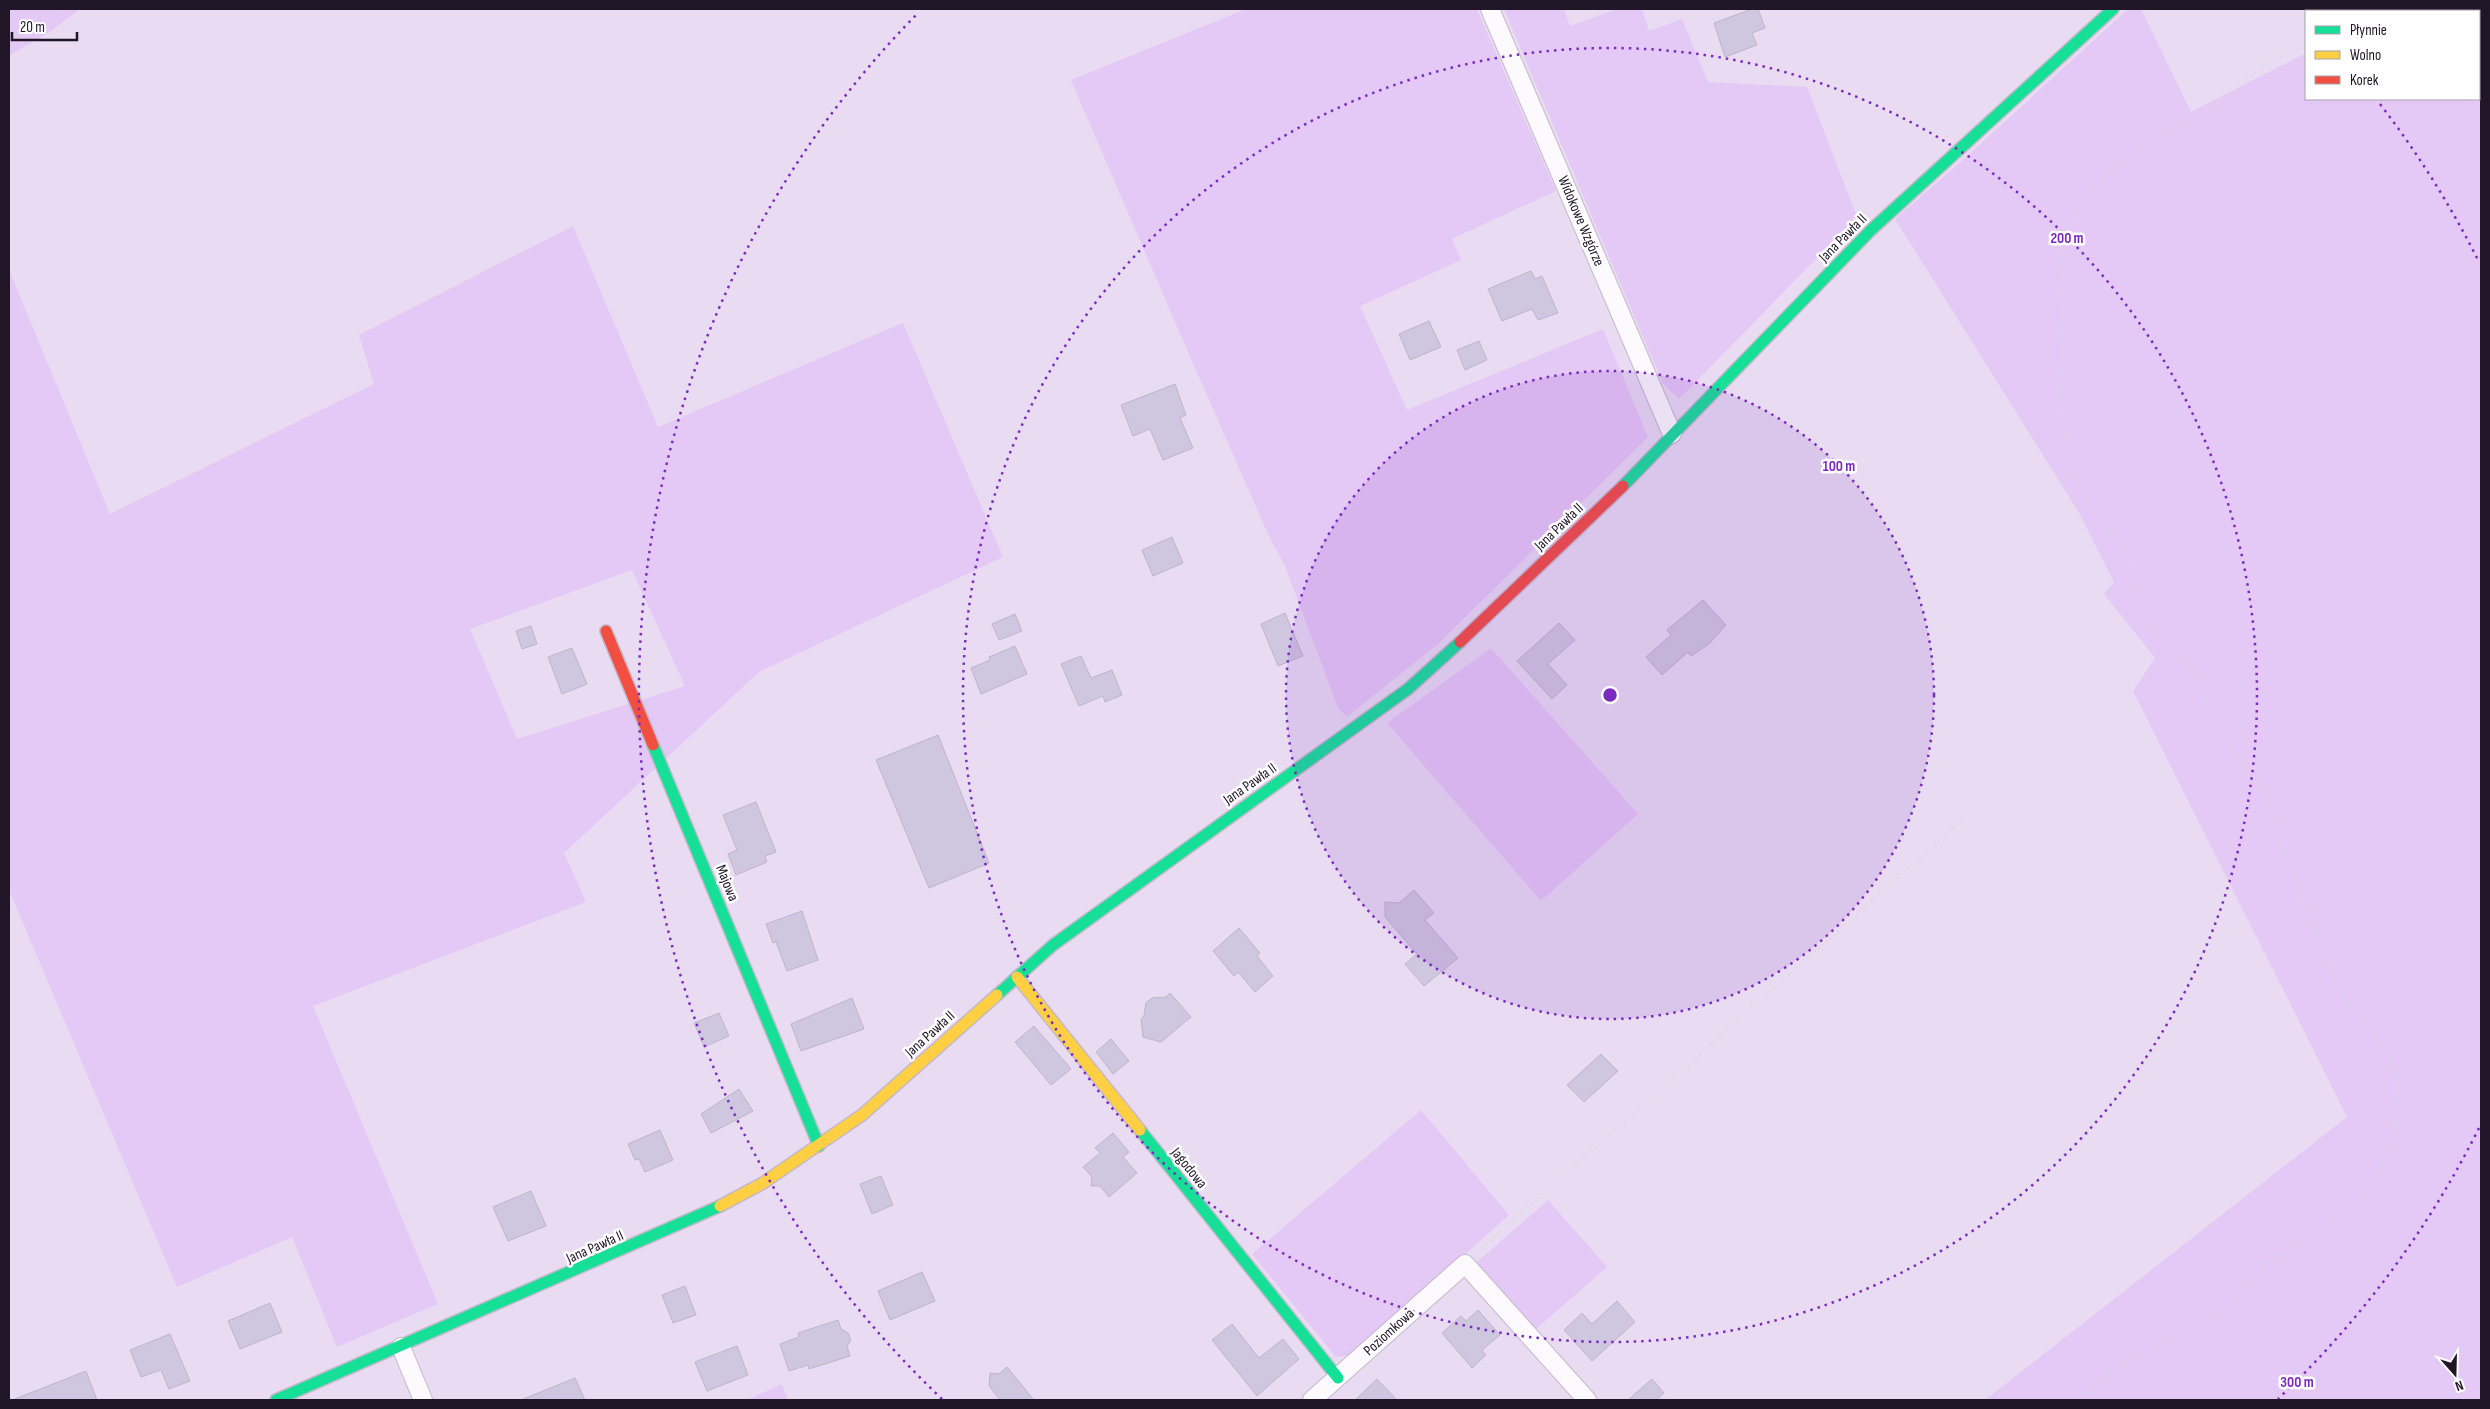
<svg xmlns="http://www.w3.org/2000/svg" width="2490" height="1409" font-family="'Sofia Sans Condensed',sans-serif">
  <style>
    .green { fill: #e4c8f5; fill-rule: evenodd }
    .building { fill: #cfc6e0; stroke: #bdb6c8 }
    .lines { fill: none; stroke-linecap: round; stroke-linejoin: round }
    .street-casing { stroke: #c4b9cb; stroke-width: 20 }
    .fast-casing { stroke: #c4b9cb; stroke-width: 14 }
    .slow-casing { stroke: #c4b9cb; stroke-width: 14 }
    .jam-casing { stroke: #c4b9cb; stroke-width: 14 }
    .path { stroke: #dbd7de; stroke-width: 3; stroke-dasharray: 1 4; stroke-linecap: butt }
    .street { stroke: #fcfafd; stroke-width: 18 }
    .fast { stroke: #16e098; stroke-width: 11 }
    .slow { stroke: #ffcf43; stroke-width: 11 }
    .jam { stroke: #f24e42; stroke-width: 11 }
    .ring { fill: none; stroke: #7b2cbf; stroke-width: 2.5; stroke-dasharray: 2.5 5 }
    .labels { text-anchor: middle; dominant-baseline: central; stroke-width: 5; stroke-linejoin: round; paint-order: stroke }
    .street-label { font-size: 15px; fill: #201627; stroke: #fff }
    .centre { fill: #7b2cbf; stroke: #fff; stroke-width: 2.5 }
    .ring-label { font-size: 15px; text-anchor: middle; font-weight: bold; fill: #7b2cbf; stroke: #fff; stroke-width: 5; stroke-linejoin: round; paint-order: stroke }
  </style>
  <rect width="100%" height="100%" fill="#e9dcf2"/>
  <path class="green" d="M 9,9 L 80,9 L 51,31 L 9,56 Z
    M 1246,9 L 1477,9 L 1556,191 L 1452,239 L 1461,260 L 1360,306 L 1407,410 L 1603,329 L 1648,437 L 1438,644 L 1347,717 L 1338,708 L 1285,566 L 1268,534 L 1184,343 L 1071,80 Z
    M 1504,9 L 1564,9 L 1570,26 L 1617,9 L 1642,9 L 1649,31 L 1682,19 L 1708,82 L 1807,87 L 1857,217 L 1679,399 L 1663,384 Z
    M 2128,9 L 2141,9 L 2191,112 L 2306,53 L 2306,99 L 2479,99 L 2479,11 L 2387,11 L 2392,9 L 2481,9 L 2481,1400 L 1985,1400 L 2347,1117 L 2133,691 L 2155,658 L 2104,594 L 2114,582 L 2078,511 L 1895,219 L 1964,159 Z
    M 573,226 L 658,427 L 903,323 L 1003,557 L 759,672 L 564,853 L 586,902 L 313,1006 L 438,1304 L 337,1347 L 292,1237 L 177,1287 L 9,890 L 9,270 L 110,514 L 374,384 L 359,335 ZM 632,570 L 685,686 L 517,739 L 470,629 Z
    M 1491,648 L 1638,814 L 1541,901 L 1387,723 Z
    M 1421,1110 L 1509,1215 L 1351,1356 L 1336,1357 L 1252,1254 Z
    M 1548,1200 L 1607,1267 L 1535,1330 L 1476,1263 Z
    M 782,1384 L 788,1400 L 747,1400 Z"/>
  <path class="building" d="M 1752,9 L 1758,9 L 1765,28 L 1752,33 L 1757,45 L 1725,57 L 1714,23 Z
    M 1531,271 L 1535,279 L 1542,276 L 1558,313 L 1538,320 L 1532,309 L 1502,321 L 1488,289 Z
    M 1429,321 L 1441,347 L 1410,360 L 1399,334 Z
    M 1479,341 L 1487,360 L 1465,370 L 1457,350 Z
    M 1175,384 L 1186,415 L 1180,418 L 1193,448 L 1163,460 L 1150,429 L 1133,436 L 1121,405 Z
    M 1172,537 L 1183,563 L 1153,576 L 1142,550 Z
    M 1703,600 L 1726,625 L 1709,644 L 1691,656 L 1688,652 L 1662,675 L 1646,657 L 1671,635 L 1667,630 Z
    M 1285,613 L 1303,656 L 1278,666 L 1261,624 Z
    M 1015,614 L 1022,631 L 999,640 L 992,624 Z
    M 1559,623 L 1575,640 L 1548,664 L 1567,685 L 1552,699 L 1517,661 Z
    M 531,626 L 537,644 L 522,649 L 516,631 Z
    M 1015,646 L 1027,674 L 981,694 L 971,668 L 990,660 L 989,657 Z
    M 572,648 L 587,684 L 562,694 L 548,657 Z
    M 1081,656 L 1091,678 L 1112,670 L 1122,695 L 1105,702 L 1103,696 L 1079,706 L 1061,664 Z
    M 938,735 L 989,863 L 929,888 L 876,760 Z
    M 756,802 L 776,852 L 765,856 L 767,862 L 736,875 L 728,854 L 737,850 L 723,815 Z
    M 1414,890 L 1434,913 L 1425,920 L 1458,958 L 1424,986 L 1405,964 L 1417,954 L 1385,917 L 1385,902 L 1399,903 Z
    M 802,911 L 818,960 L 787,971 L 776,942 L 773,943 L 766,924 Z
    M 1239,928 L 1260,953 L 1257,956 L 1273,976 L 1255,992 L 1238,972 L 1234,976 L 1213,951 Z
    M 1170,993 L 1191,1017 L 1161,1042 L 1143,1037 L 1141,1019 L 1144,1016 L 1146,1003 L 1152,998 L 1166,997 Z
    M 852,998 L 864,1029 L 801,1051 L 791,1024 Z
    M 719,1013 L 729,1036 L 704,1047 L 694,1023 Z
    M 1034,1026 L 1071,1069 L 1051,1085 L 1015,1042 Z
    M 1111,1039 L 1129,1061 L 1113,1074 L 1096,1052 Z
    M 1601,1054 L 1618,1071 L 1584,1102 L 1567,1085 Z
    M 739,1089 L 753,1111 L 711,1133 L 701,1114 Z
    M 660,1130 L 673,1160 L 645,1172 L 639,1159 L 635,1160 L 628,1144 Z
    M 1113,1133 L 1129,1152 L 1123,1157 L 1137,1173 L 1109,1197 L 1100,1186 L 1091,1186 L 1092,1177 L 1083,1167 L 1100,1153 L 1095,1148 Z
    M 881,1176 L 893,1205 L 872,1214 L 860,1184 Z
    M 531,1191 L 546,1226 L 508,1241 L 493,1207 Z
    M 922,1272 L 935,1301 L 890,1320 L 878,1291 Z
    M 685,1286 L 696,1315 L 673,1323 L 662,1295 Z
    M 1617,1301 L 1635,1322 L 1592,1361 L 1564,1330 L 1582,1313 L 1592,1324 Z
    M 270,1303 L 282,1332 L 240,1349 L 228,1321 Z
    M 1478,1310 L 1500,1335 L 1482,1350 L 1486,1355 L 1472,1368 L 1442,1333 L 1461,1316 L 1466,1321 Z
    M 838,1320 L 841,1329 L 848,1333 L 851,1340 L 847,1346 L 850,1356 L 809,1369 L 808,1365 L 789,1371 L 780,1344 L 799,1337 L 798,1333 Z
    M 1232,1324 L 1259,1358 L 1283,1339 L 1299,1359 L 1257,1396 L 1212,1340 Z
    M 170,1334 L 190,1381 L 169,1389 L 161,1370 L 141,1377 L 130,1350 Z
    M 737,1346 L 748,1375 L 707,1391 L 695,1362 Z
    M 1007,1367 L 1034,1400 L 1000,1400 L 989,1386 L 990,1373 L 999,1374 Z
    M 86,1371 L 97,1400 L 15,1400 L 15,1399 Z
    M 575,1378 L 585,1400 L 521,1400 Z
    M 1377,1379 L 1397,1400 L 1355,1400 Z
    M 1652,1379 L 1664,1393 L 1656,1400 L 1628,1400 Z"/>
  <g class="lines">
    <defs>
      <path id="street" d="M 1490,9 L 1672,434
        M 401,1347 L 423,1400
        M 1312,1400 L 1465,1264 L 1587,1400"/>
      <path id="fast" d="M 1623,486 L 1871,230 L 2113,9
        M 653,745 L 819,1146
        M 997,995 L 1053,945 L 1408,689 L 1460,642
        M 1140,1130 L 1338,1378
        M 276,1400 L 720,1206"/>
      <path id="slow" d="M 1017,977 L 1140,1130
        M 720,1206 L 763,1183 L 862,1115 L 997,995"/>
      <path id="jam" d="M 606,631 L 653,745
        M 1460,642 L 1623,486"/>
    </defs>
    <use href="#street" class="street-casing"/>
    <use href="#fast" class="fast-casing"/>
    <use href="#slow" class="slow-casing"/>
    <use href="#jam" class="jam-casing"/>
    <path class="path" d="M 2479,38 L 2481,37
      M 9,41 L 61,9
      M 1479,1251 L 1964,819
      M 2077,1400 L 2118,1365 L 2213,1324 L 2265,1267 L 2370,1191 L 2397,1133 L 2398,1068 L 2337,986 L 2276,829 L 2271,804 L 2219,730 L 2193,671 L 2147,626 L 2126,552 L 2087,500 L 2070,466 L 2061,402 L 2063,246 L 2077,210 L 2090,188 L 2163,134 L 2209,110 L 2269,62 L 2292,51 L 2306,48"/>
    <use href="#street" class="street"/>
    <use href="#fast" class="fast"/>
    <use href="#slow" class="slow"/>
    <use href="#jam" class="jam"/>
  </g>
  <circle cx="1610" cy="695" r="324" fill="#7b2cbf" fill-opacity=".12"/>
  <g class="ring">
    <circle cx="1610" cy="695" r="324"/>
    <circle cx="1610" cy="695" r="647"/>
    <path d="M2479 1128A971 971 0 0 1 2278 1399M942 1399A971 971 0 0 1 917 14M2380 104A971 971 0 0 1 2479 262"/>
  </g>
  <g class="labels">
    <g class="street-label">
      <text transform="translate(1581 221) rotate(67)">Widokowe Wzgórze</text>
      <text transform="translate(1843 238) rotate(-45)">Jana Pawła II</text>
      <text transform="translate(1559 527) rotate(-44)">Jana Pawła II</text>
      <text transform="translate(1250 784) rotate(-35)">Jana Pawła II</text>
      <text transform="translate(727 883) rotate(68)">Majowa</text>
      <text transform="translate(930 1034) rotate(-42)">Jana Pawła II</text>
      <text transform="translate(1189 1168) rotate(51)">Jagodowa</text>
      <text transform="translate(595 1247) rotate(-24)">Jana Pawła II</text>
      <text transform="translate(1389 1332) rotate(-42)">Poziomkowa</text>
    </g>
  </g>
  <circle cx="1610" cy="695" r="8" class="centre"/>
  <g class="ring-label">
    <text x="2067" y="243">200 m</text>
    <text x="1839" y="471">100 m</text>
    <text x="2297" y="1387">300 m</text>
  </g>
  <rect width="2490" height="1409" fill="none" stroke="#201627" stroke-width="20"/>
  <rect x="2305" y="10" width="175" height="90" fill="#ffffff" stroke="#a6a2a9"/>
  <rect x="2315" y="26" width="25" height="8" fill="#16e098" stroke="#a6a2a9"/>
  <text x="2350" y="35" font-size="15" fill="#201627">Płynnie</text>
  <rect x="2315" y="51" width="25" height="8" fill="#ffcf43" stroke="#a6a2a9"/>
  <text x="2350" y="60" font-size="15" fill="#201627">Wolno</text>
  <rect x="2315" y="76" width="25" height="8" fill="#f24e42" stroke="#a6a2a9"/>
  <text x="2350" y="85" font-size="15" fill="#201627">Korek</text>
  <g transform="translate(2455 1374) rotate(160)" stroke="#ffffff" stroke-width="4" paint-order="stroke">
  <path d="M0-4L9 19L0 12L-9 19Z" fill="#201627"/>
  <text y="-8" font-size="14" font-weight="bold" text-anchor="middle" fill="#201627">N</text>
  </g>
  <path d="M12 32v8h65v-8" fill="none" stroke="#201627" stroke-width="2.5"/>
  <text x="20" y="32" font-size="15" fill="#201627" stroke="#ffffff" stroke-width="4" paint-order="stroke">20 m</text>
</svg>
